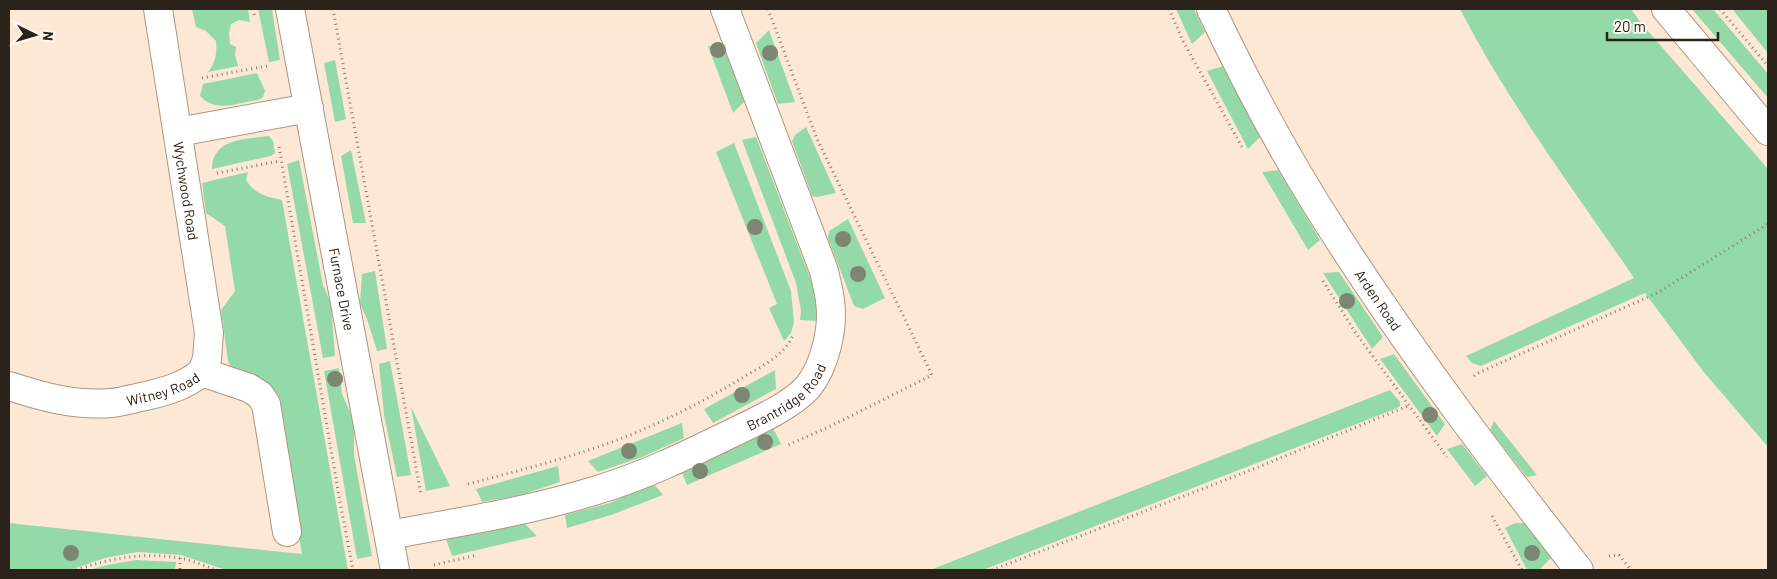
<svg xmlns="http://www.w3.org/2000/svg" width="1777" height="579" font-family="Barlow,sans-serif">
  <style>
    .green { fill: #94daa9 }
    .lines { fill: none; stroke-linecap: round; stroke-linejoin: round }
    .minor-casing { stroke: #ad957f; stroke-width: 30 }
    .tertiary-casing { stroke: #ad957f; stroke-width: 30 }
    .path { stroke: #8b7c6f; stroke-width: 3; stroke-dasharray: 1 4; stroke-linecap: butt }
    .minor { stroke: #fff; stroke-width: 28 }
    .tertiary { stroke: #fff; stroke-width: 28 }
    .tree { fill: #7c8671 }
    .labels { text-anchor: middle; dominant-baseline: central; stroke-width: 4; stroke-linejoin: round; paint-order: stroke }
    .street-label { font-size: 14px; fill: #2b2219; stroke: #fef8f4 }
  </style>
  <rect width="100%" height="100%" fill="#fde8d5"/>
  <path class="green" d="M 192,9 L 248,9 L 250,22 L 239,20 L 231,24 L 229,34 L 230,44 L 236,47 L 235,55 L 238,66 L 208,72 C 216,62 217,53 216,41 L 206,31 L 196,27 Z
    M 258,9 L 272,9 L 280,60 L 269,62 Z
    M 1176,9 L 1194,9 L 1205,32 L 1192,44 Z
    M 1460,9 L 1631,9 L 1641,23 L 1768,169 L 1768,447 L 1703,371 L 1645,293 L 1481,366 L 1472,363 L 1466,356 L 1634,278 C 1574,190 1509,104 1460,9 Z
    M 1692,9 L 1713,9 L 1768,74 L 1768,98 Z
    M 1732,9 L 1768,9 L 1768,53 L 1763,47 Z
    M 769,30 L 795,102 L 778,104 L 756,43 Z
    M 724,45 L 746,100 L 733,113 L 708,46 Z
    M 335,60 L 346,119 L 335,122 L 324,63 Z
    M 1223,66 L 1260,137 L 1248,149 L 1207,71 Z
    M 257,73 L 265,91 L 263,97 L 258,100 C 238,103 215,113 200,96 L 203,84 Z
    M 806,127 L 836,193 L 817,197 L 812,196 L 792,141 L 795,135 Z
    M 269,136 L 273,141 L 275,153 L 271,156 L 212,169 C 212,138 246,139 269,136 Z
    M 756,137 L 812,283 L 819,321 L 800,320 L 801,311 L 796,283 L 742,140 Z
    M 734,143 L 791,291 L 794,322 L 791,333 L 784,341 L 769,308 L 777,304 L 716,152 Z
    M 351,150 L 366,223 L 353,223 L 341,156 Z
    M 299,160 L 323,285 L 331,304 L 335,356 L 323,358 L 287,164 Z
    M 1278,170 L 1320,240 L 1308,250 L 1262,172 Z
    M 248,172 L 246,180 C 255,194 266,197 282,200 L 348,570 L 226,570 L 181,555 L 138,552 L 105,558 L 70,570 L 9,570 L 9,523 L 302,554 L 275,396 L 270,386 L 232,369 L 228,361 L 221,310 L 235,291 L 225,226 L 206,213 L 202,183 Z
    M 848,219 L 885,298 L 863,309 L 854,306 L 828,238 L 829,231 Z
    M 375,271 L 387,349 L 377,351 L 368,322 L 360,303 L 362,274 Z
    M 1339,272 L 1383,337 L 1372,349 L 1323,273 Z
    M 1394,354 L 1445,424 L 1437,436 L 1380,359 Z
    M 390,361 L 411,475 L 397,477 L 384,415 L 379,364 Z
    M 339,368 L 342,394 L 350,412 L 354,427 L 354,455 L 372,556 L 357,559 L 324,371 Z
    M 775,370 L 776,389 L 713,423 L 704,409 Z
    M 1390,390 L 1400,402 L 1400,406 L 1395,409 L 983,570 L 930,570 Z
    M 411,407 L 450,486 L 426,491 Z
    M 1494,421 L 1537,475 L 1527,477 L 1490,430 Z
    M 682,423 L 684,438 L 642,457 L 598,472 L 588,461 Z
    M 773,428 L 781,444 L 687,485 L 682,473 Z
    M 1462,444 L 1487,476 L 1475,486 L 1447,449 Z
    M 558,466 L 560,482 L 521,495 L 482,502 L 476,489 Z
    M 653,483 L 663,495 L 611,515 L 567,528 L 565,515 L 610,503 Z
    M 1515,523 L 1527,523 L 1551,558 L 1539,570 L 1527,570 L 1505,528 Z
    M 525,524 L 537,536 L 452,556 L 446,539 Z
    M 136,560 L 176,562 L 175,570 L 89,570 L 107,565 Z"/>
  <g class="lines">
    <defs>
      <g id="minor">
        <path id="s1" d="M 158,9 L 209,333 L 207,359 L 202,372"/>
        <path id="s2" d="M 1211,9 C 1249,89 1292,169 1341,243 C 1414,356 1496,464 1579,570"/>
        <path d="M 178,132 L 309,108"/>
        <path id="s3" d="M 9,386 C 43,397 75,406 111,403 C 123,402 134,398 146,396 C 167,391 185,386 202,372 L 249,388 L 260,395 L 266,404 L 287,532"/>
        <path id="s4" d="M 390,535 C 459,522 530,511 597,490 C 644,476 687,455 730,434 C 753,423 791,406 808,387 C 825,366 834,327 830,301 C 829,291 826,281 824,271 L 725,9"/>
      </g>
      <g id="tertiary">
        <path id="s5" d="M 290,9 L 395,570"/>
        <path d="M 1666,9 L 1768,131"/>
      </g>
    </defs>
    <use href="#minor" class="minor-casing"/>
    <use href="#tertiary" class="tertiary-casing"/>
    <path class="path" d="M 253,9 L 255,18
      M 333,9 L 421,495
      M 768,9 L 817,139 L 932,375 L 833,425 L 788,445
      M 1169,9 L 1183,41 L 1242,147
      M 1720,9 L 1768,66
      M 202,78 L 267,66
      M 279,147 L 340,502 L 353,570
      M 217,173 L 280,161
      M 1323,281 L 1355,332 L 1447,457
      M 1474,376 L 1476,374 L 1659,292 L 1768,224
      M 468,484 C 514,472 561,460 606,444 C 652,428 701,403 742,378 C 762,366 784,356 793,335
      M 1492,516 L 1522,570
      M 1609,556 L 1619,555 L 1631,570
      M 180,558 L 180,570
      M 434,565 L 477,555
      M 76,570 C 111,558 142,552 179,558 C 192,560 205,566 216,570
      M 992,570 L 1241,474 L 1408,406"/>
    <use href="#minor" class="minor"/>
    <use href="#tertiary" class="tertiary"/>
  </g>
  <g class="tree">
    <circle cx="718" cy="50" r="8"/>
    <circle cx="770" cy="53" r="8"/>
    <circle cx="755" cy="227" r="8"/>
    <circle cx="843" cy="239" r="8"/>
    <circle cx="858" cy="274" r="8"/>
    <circle cx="1347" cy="301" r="8"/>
    <circle cx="335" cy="379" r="8"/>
    <circle cx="742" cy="395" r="8"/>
    <circle cx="1430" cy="415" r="8"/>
    <circle cx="765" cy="442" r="8"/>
    <circle cx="629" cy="451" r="8"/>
    <circle cx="700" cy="471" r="8"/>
    <circle cx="71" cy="553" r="8"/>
    <circle cx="1532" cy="553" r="8"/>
  </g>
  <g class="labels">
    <g class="street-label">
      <text stroke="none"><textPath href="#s1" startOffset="184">Wychwood Road</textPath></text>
      <text stroke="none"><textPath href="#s5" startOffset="285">Furnace Drive</textPath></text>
      <text stroke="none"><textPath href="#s2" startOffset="336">Arden Road</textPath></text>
      <text stroke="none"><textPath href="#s3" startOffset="158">Witney Road</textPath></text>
      <text stroke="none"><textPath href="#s4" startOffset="425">Brantridge Road</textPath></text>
    </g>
  </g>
  <rect width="1777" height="579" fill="none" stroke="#2b2219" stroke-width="20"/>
  <g transform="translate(35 35) rotate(95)" stroke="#fef8f4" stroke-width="4" paint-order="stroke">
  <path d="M0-4L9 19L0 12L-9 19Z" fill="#2b2219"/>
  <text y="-8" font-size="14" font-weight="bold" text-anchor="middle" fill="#2b2219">N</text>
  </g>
  <path d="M1607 32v8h111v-8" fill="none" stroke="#2b2219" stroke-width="2.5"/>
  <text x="1614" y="32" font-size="15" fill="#2b2219" stroke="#fef8f4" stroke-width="4" paint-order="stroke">20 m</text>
</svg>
